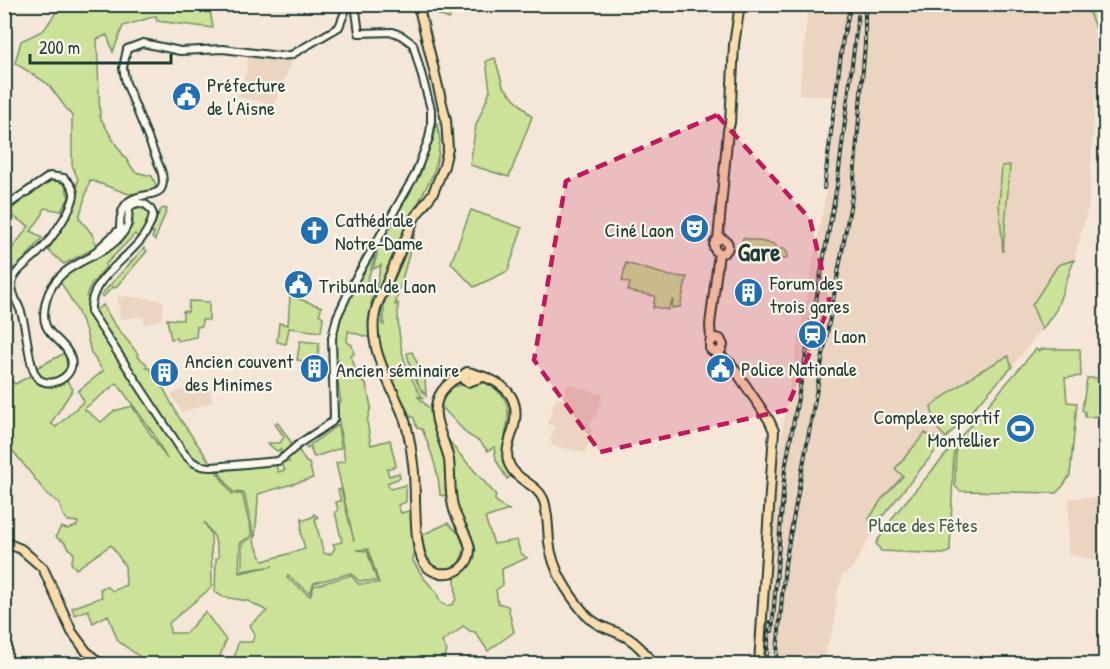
<svg xmlns="http://www.w3.org/2000/svg" width="1110" height="669" font-family="'Patrick Hand',sans-serif">
  <style>
    .built { fill: #ebd4c0 }
    .green { fill: #cce298; stroke: #769066; stroke-width: 1.5; fill-rule: evenodd }
    .lines { fill: none; stroke-linecap: round; stroke-linejoin: round }
    .minor-casing { stroke: #1f3d34; stroke-width: 10 }
    .major-casing { stroke: #1f3d34; stroke-width: 12 }
    .minor { stroke: #fbf7ec; stroke-width: 6 }
    .major { stroke: #fcdcac; stroke-width: 8 }
    .rail-casing { stroke: #1f3d34; stroke-width: 4 }
    .rail { stroke: #fbf7ec; stroke-width: 1.5; stroke-dasharray: 4.5; stroke-linecap: butt }
    .marked { fill: #c2185b; fill-opacity: 0.2; stroke: #c2185b; stroke-width: 4.5; stroke-dasharray: 12 8; stroke-linejoin: round }
    .labels { text-anchor: middle; dominant-baseline: central; stroke-width: 4.5; stroke-linejoin: round; paint-order: stroke }
    .poi-label { font-size: 20px; fill: #1f3d34; stroke: #fbf7ec; text-anchor: start }
    .park-label { font-size: 20px; fill: #425e48; stroke: #fbf7ec }
    .district-label { font-size: 26px; font-weight: bold; fill: #1f3d34; stroke: #fbf7ec }
  </style>
  <rect width="100%" height="100%" fill="#f4e7d8"/>
  <filter id="ink" filterUnits="userSpaceOnUse"><feTurbulence type="fractalNoise" baseFrequency=".0167" numOctaves="2"/><feDisplacementMap in="SourceGraphic" scale="12" xChannelSelector="R" yChannelSelector="G"/><feConvolveMatrix kernelMatrix="1 2 1 2 8 2 1 2 1" color-interpolation-filters="sRGB"/></filter>
  <g filter="url(#ink)">
    <path class="built" d="M 808,5 L 1088,5 L 1098,48 L 1089,203 L 1074,260 L 1056,310 L 1012,367 L 942,443 L 881,518 L 854,565 L 846,574 L 843,574 L 835,600 L 837,601 L 833,631 L 826,648 L 826,664 L 763,664 L 778,470 L 786,405 L 824,204 L 839,97 L 799,94 Z
      M 248,57 L 293,59 L 274,104 L 237,97 L 246,73 Z
      M 129,296 L 164,301 L 162,319 L 145,324 L 143,317 L 120,319 L 118,297 Z
      M 207,382 L 213,402 L 182,412 L 171,394 Z
      M 568,384 L 603,395 L 596,415 L 591,422 L 591,433 L 585,453 L 551,445 L 552,442 L 550,441 L 555,426 L 547,424 L 556,398 L 563,399 Z
      M 1069,498 L 1105,498 L 1105,562 L 1068,554 Z
      M 4,647 L 13,656 L 15,655 L 23,664 L 5,664 Z"/>
    <path class="green" d="M 61,5 L 235,5 L 210,10 L 213,28 L 157,21 L 156,16 L 123,26 L 113,52 L 107,35 L 97,39 L 100,117 L 115,143 L 135,172 L 152,176 L 156,185 L 154,191 L 129,194 L 90,180 L 79,218 L 92,234 L 97,247 L 64,264 L 48,250 L 74,210 L 78,179 L 72,165 L 72,116 L 48,84 L 15,63 L 21,41 L 44,30 Z
      M 441,5 L 455,5 L 449,19 L 439,15 Z
      M 1088,5 L 1105,5 L 1105,48 L 1091,18 Z
      M 495,58 L 503,86 L 532,117 L 509,177 L 470,165 L 476,125 L 490,91 L 486,61 Z
      M 437,124 L 440,141 L 438,157 L 433,174 L 412,215 L 380,289 L 374,298 L 381,265 L 373,269 L 377,254 L 375,250 L 419,174 Z
      M 1010,165 L 1003,252 L 999,205 L 1002,166 Z
      M 55,179 L 65,185 L 69,198 L 61,211 L 44,208 L 43,214 L 31,231 L 42,238 C 35,249 22,258 18,270 L 9,266 L 11,250 L 29,226 L 7,213 L 43,183 L 49,180 Z
      M 137,208 L 146,210 C 153,220 145,229 139,238 L 135,234 L 105,265 L 106,267 L 91,285 L 86,296 L 90,298 L 91,313 L 103,305 L 113,322 L 138,354 L 137,356 L 147,364 L 146,368 L 149,368 L 153,372 L 152,373 L 161,384 L 180,419 L 232,494 L 242,494 L 252,535 L 240,543 L 239,573 L 273,566 L 242,571 L 242,544 L 254,536 L 244,493 L 233,492 L 218,471 L 226,471 L 226,469 L 276,464 L 278,472 L 285,470 L 281,464 L 284,461 L 289,462 L 287,460 L 298,449 L 306,462 L 309,463 L 313,478 L 258,494 C 258,498 256,537 254,541 L 263,561 L 305,549 L 301,534 L 302,518 L 305,520 L 314,516 L 314,514 L 318,517 L 315,519 L 323,551 L 325,554 L 331,554 L 335,548 L 333,544 L 342,542 L 335,512 L 338,511 L 336,502 L 341,501 L 338,490 L 341,489 L 354,541 L 336,463 L 345,461 L 336,403 L 341,402 C 338,388 334,350 336,337 C 340,308 357,276 375,255 L 366,286 L 369,288 L 373,283 L 376,284 L 371,304 L 377,299 C 372,312 368,323 370,338 L 348,331 L 347,342 L 352,345 L 354,354 L 351,356 L 359,380 L 366,384 L 371,407 L 367,421 L 371,445 L 390,440 L 396,466 L 387,469 L 389,476 L 399,473 L 400,478 L 387,483 L 390,489 L 406,485 L 406,502 L 398,505 L 401,513 L 415,509 L 413,561 L 423,577 L 436,592 L 441,603 L 447,606 L 453,604 L 456,599 L 455,577 L 464,569 L 476,551 L 453,497 L 440,495 C 439,472 431,450 422,429 L 417,428 L 414,418 L 410,416 C 399,390 365,335 382,309 L 382,324 L 384,325 L 384,304 L 416,229 L 395,305 L 398,303 C 397,339 403,369 423,398 L 417,396 L 429,408 L 435,421 L 456,450 L 496,495 L 495,500 L 504,508 L 509,510 L 485,518 L 494,544 L 517,540 L 520,552 L 527,558 L 502,569 L 503,585 L 496,590 L 498,603 L 508,606 L 514,632 L 488,651 L 475,632 L 470,631 L 463,626 C 455,635 449,635 442,642 L 447,651 L 442,664 L 388,664 L 383,663 L 382,664 L 233,664 L 238,642 L 252,642 L 255,635 L 250,625 L 267,611 L 248,601 L 223,597 L 215,592 L 216,559 L 219,557 L 214,536 L 204,522 L 211,534 L 212,587 L 169,623 L 170,633 L 186,633 L 205,612 L 226,640 L 217,664 L 150,664 L 118,641 L 108,615 L 93,623 L 88,610 L 75,615 L 72,608 L 102,597 L 100,589 L 106,586 L 113,591 L 126,585 L 125,566 L 111,545 L 76,569 L 71,563 L 74,554 L 63,541 L 58,539 L 56,536 L 61,527 L 67,529 L 77,526 L 78,522 L 68,521 L 63,515 L 59,503 L 47,494 L 13,451 L 7,437 L 5,438 L 5,374 L 15,384 L 30,376 C 41,388 52,389 66,380 L 73,389 L 51,423 L 56,427 L 84,401 L 78,391 L 103,371 L 91,353 L 86,331 L 76,308 L 60,281 L 73,269 L 117,245 L 133,225 L 132,212 ZM 117,383 L 153,433 L 167,459 L 132,406 L 114,411 L 101,422 L 84,409 ZM 368,549 L 379,583 L 358,584 L 351,575 L 314,586 L 310,596 L 287,578 L 288,576 L 310,593 L 314,583 L 351,573 L 359,581 L 377,581 L 367,551 L 356,550 Z
      M 163,208 L 167,209 L 155,240 L 152,238 L 154,233 L 151,232 L 160,211 Z
      M 471,210 L 522,228 L 508,271 L 474,287 L 451,263 Z
      M 743,238 L 774,244 L 778,249 L 785,249 L 788,255 L 786,259 L 765,258 L 740,250 Z
      M 144,248 L 147,251 C 136,264 125,277 115,288 L 113,287 L 103,297 L 101,295 Z
      M 1074,260 L 1056,310 L 1042,330 L 1032,305 L 1058,265 Z
      M 626,263 L 670,276 L 687,277 L 680,307 L 672,308 L 673,299 L 668,310 L 655,307 L 653,308 L 655,296 L 628,291 L 630,283 L 622,281 Z
      M 290,296 L 322,307 L 319,314 L 323,317 L 321,332 L 289,328 L 286,344 L 277,342 L 279,323 L 288,325 Z
      M 189,301 L 209,302 L 209,320 L 202,320 L 202,326 L 197,327 L 196,337 L 177,341 L 176,338 L 171,339 L 167,319 L 183,320 L 183,311 L 188,312 Z
      M 300,341 L 319,343 L 318,356 L 314,356 L 314,363 L 297,360 Z
      M 1036,349 L 1039,351 L 1042,349 L 1080,349 L 1081,376 L 1065,378 L 1067,402 L 1077,403 L 1070,475 L 1063,486 L 1056,493 L 960,491 L 955,486 L 956,442 Z
      M 412,352 L 425,379 L 426,396 C 416,384 410,368 407,353 Z
      M 65,353 L 67,368 C 61,376 56,379 46,380 L 37,373 L 36,368 Z
      M 1008,356 L 1012,367 L 946,438 L 935,426 L 931,406 L 977,373 Z
      M 1087,378 L 1105,378 L 1105,416 L 1085,417 L 1085,412 L 1082,410 Z
      M 481,381 C 538,405 483,445 512,475 L 507,479 L 496,460 L 494,447 L 488,451 L 479,441 L 468,435 L 439,404 L 452,387 L 461,385 L 472,386 Z
      M 277,422 L 291,442 L 290,447 L 280,456 L 279,454 L 281,452 L 280,449 L 277,451 L 267,443 L 280,443 L 284,437 L 275,424 Z
      M 338,425 L 341,448 L 314,457 L 311,451 L 312,450 L 311,447 L 308,449 L 306,448 Z
      M 925,433 L 942,443 L 881,518 L 874,529 L 869,519 L 881,500 L 903,476 L 895,469 Z
      M 954,445 L 950,551 L 944,554 L 881,551 L 876,543 L 896,513 Z
      M 448,523 L 459,534 L 465,549 L 459,563 C 433,581 424,556 422,535 Z"/>
    <g class="lines">
      <defs>
        <path id="minor" d="M 4,211 L 9,204 L 50,176 L 64,178 C 69,182 73,186 74,193 C 75,206 50,241 40,251 C 32,260 19,267 14,277 C 9,287 15,298 19,307 C 28,324 27,372 40,380 C 55,389 78,373 70,356 C 61,334 37,337 46,301 C 58,255 111,262 127,226 C 129,220 128,214 129,208 C 138,199 149,203 153,214 C 147,254 88,271 91,312 L 182,451 C 191,462 197,467 212,467 L 278,461 L 284,457 L 300,443 L 332,422 L 334,418 L 332,338 L 337,317 L 353,283 L 415,175 L 429,138 L 431,126 L 431,109 L 413,44 L 402,36 L 393,32 L 359,33 L 355,4
          M 120,229 C 118,173 174,215 161,170 L 126,83 L 123,68 L 127,49 L 143,43 L 180,51 L 223,49 L 279,56 L 291,55 L 339,27 L 348,4
          M 94,253 L 120,229"/>
        <path id="major" d="M 418,4 L 446,120 L 448,149 L 444,166 L 433,193 L 415,217 L 378,303 C 363,342 389,379 403,415 C 409,430 411,448 413,464 C 417,489 412,544 424,563 C 428,569 433,572 439,573 C 447,574 455,573 461,568 C 482,550 460,530 454,510 C 449,494 451,477 449,460 C 445,437 426,414 442,391 C 448,383 454,378 464,375
          M714 246a7 7 0 1 1 14 0a7 7 0 1 1-14 0Z
          M 718,240 L 728,130 L 730,123 L 734,45 L 740,4
          M 711,340 L 710,325 L 719,253
          M 717,352 L 721,350 L 723,345 L 720,339 L 716,338 L 710,342 L 710,349 L 731,364 L 769,420 L 774,431 L 759,664
          M 472,373 C 499,380 522,393 514,426 C 511,439 503,453 510,466 C 517,481 538,484 544,501 C 548,514 548,529 549,542 C 553,571 567,592 585,614 C 597,628 613,629 628,638 C 638,644 647,655 654,664
          M 473,380 L 472,373 L 467,372 L 464,374 L 464,380 L 468,382 L 483,377
          M 4,542 L 21,549 L 43,568 L 72,632 L 86,651 L 100,664"/>
      </defs>
      <use href="#minor" class="minor-casing"/>
      <use href="#major" class="major-casing"/>
      <use href="#minor" class="minor"/>
      <use href="#major" class="major"/>
      <defs>
        <path id="rail" d="M 824,188 L 843,38 L 851,4
          M 772,631 L 785,469 L 837,186 L 858,16
          M 766,664 L 770,622
          M 776,664 L 785,564 L 853,191 L 865,44 L 865,4"/>
      </defs>
      <use href="#rail" class="rail-casing"/>
      <use href="#rail" class="rail"/>
    </g>
  </g>
  <path class="marked" d="M 717,115 L 810,219 L 830,304 L 786,410 L 600,452 L 534,360 L 566,181 Z"/>
  <defs>
    <symbol id="civic-disc" viewBox="-11 -11 22 22"><circle r="9.5" fill="#1f6fb2" stroke="#fbf7ec"/><path d="M-.6-6.5H3V-4.5H.6V-3L4-1V1h2V6H-6V1h2V-1L-.6-3ZM-1.2 2.5V6h2.4V2.5Z" fill="#fff"/></symbol>
    <symbol id="theatre-disc" viewBox="-11 -11 22 22"><circle r="9.5" fill="#1f6fb2" stroke="#fbf7ec"/><path d="M-5-5.5Q0-4 5-5.5V0Q5 5 0 6Q-5 5-5 0ZM-3.3-2.5H-1v1.5H-3.3ZM1-2.5H3.3v1.5H1ZM-2.8 1Q0 5.5 2.8 1Z" fill="#fff"/></symbol>
    <symbol id="church-disc" viewBox="-11 -11 22 22"><circle r="9.5" fill="#1f6fb2" stroke="#fbf7ec"/><path d="M-1.2-6h2.4v3.5h3.3v2.4h-3.3V6h-2.4V-.1h-3.3v-2.4h3.3Z" fill="#fff"/></symbol>
    <symbol id="building-disc" viewBox="-11 -11 22 22"><circle r="9.5" fill="#1f6fb2" stroke="#fbf7ec"/><path d="M-4-6H4V6H1V3H-1V6H-4ZM-2.5-4.3h1.7v1.8h-1.7ZM.8-4.3h1.7v1.8H.8ZM-2.5-1h1.7V.8h-1.7ZM.8-1h1.7V.8H.8Z" fill="#fff"/></symbol>
    <symbol id="station-disc" viewBox="-11 -11 22 22"><circle r="9.5" fill="#1f6fb2" stroke="#fbf7ec"/><path d="M-3-6H3Q5-6 5-4V2Q5 4 3 4L4.5 6H3L1.5 4h-3L-3 6H-4.5L-3 4Q-5 4-5 2V-4Q-5-6-3-6ZM-3.5-4v3h7v-3ZM-3.5 1v1.5H-2V1ZM2 1v1.5H3.5V1Z" fill="#fff"/></symbol>
    <symbol id="stadium-disc" viewBox="-11 -11 22 22"><circle r="9.5" fill="#1f6fb2" stroke="#fbf7ec"/><path d="M0-5a6.5 5 0 1 0 0 10a6.5 5 0 1 0 0-10ZM-3.5-1.8h7v3.6h-7Z" fill="#fff"/></symbol>
  </defs>
  <g fill-rule="evenodd">
    <use href="#civic-disc" x="170" y="80" width="33" height="33"/>
    <use href="#theatre-disc" x="678" y="212" width="33" height="33"/>
    <use href="#church-disc" x="298" y="214" width="33" height="33"/>
    <use href="#civic-disc" x="282" y="268" width="33" height="33"/>
    <use href="#building-disc" x="732" y="276" width="33" height="33"/>
    <use href="#station-disc" x="796" y="318" width="33" height="33"/>
    <use href="#civic-disc" x="704" y="352" width="33" height="33"/>
    <use href="#building-disc" x="298" y="352" width="33" height="33"/>
    <use href="#building-disc" x="148" y="356" width="33" height="33"/>
    <use href="#stadium-disc" x="1004" y="412" width="33" height="33"/>
  </g>
  <g class="labels">
    <g class="poi-label">
      <text x="207" y="84">Préfecture<tspan x="207" dy="23">de l'Aisne</tspan></text>
      <text x="335" y="219">Cathédrale<tspan x="335" dy="23">Notre-Dame</tspan></text>
      <text x="674" y="229" text-anchor="end">Ciné Laon</text>
      <text x="770" y="282">Forum des<tspan x="770" dy="23">trois gares</tspan></text>
      <text x="319" y="285">Tribunal de Laon</text>
      <text x="834" y="335">Laon</text>
      <text x="185" y="360">Ancien couvent<tspan x="185" dy="23">des Minimes</tspan></text>
      <text x="741" y="368">Police Nationale</text>
      <text x="336" y="369">Ancien séminaire</text>
      <text x="1000" y="416" text-anchor="end">Complexe sportif<tspan x="1000" dy="23">Montellier</tspan></text>
    </g>
    <g class="park-label">
      <text x="923" y="524">Place des Fêtes</text>
    </g>
    <g class="district-label">
      <text x="759" y="251">Gare</text>
    </g>
  </g>
  <rect width="1110" height="669" fill="none" stroke="#fbf7ec" stroke-width="24"/>
  <rect x="12" y="12" width="1086" height="645" fill="none" stroke="#1f3d34" stroke-width="2" filter="url(#ink)"/>
  <path d="M30 54v9h141v-9" fill="none" stroke="#1f3d34" stroke-width="3"/>
  <text x="39" y="54" font-size="18" fill="#1f3d34" stroke="#fbf7ec" stroke-width="4.5" paint-order="stroke">200 m</text>
</svg>
